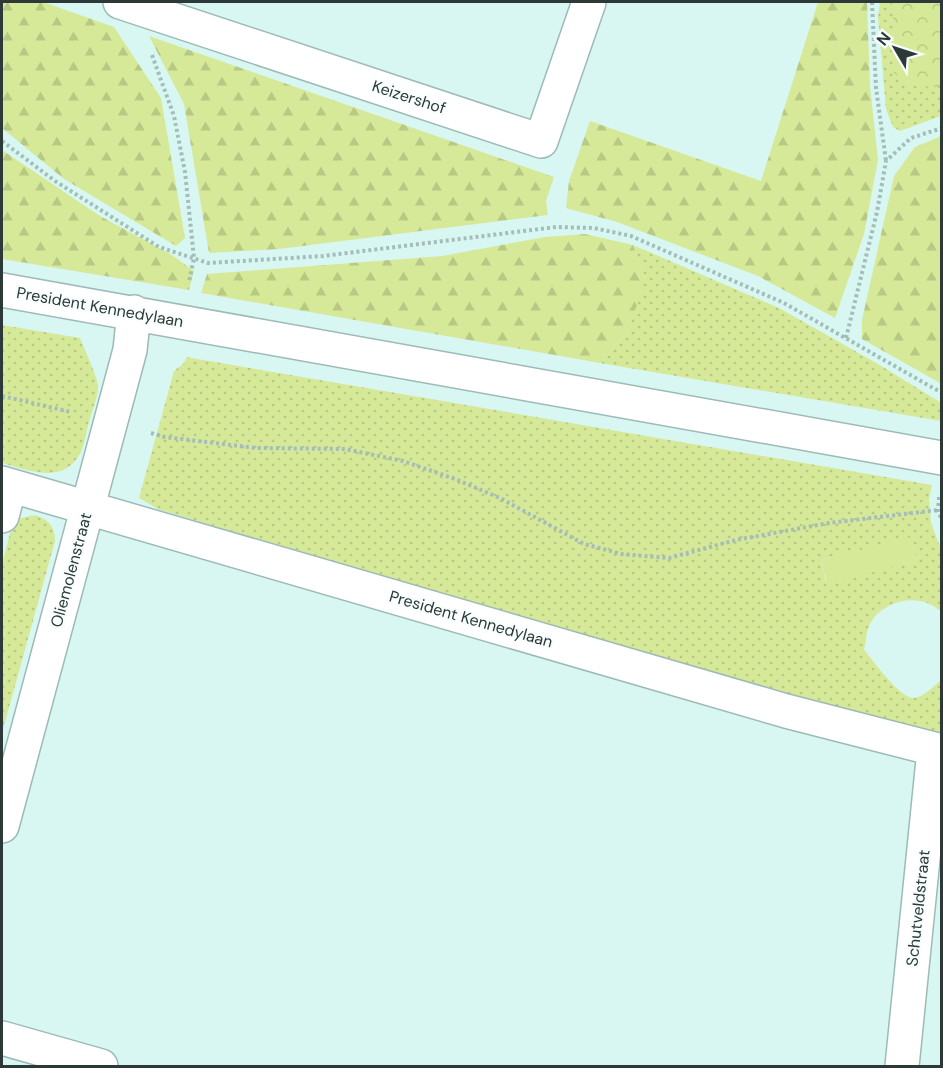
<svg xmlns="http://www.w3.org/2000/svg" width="943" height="1068" font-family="'DM Sans',sans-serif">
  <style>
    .grass { fill: url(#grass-dots); fill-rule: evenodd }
    .forest { fill: url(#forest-firs) }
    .park { fill: url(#park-crowns) }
    .pitch { fill: #d6e998 }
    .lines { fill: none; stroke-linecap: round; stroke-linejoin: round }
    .minor-casing { stroke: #9dbab6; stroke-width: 36 }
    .path { stroke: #a4bdba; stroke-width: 4; stroke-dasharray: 3 3; stroke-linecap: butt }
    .minor { stroke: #fff; stroke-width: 33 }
    .labels { text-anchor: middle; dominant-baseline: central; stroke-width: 4.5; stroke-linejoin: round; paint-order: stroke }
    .street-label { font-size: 16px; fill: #2d3938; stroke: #f8fefd }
  </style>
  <defs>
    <pattern id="grass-dots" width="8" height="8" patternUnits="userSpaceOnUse" patternTransform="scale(1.5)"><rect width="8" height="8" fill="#d6e998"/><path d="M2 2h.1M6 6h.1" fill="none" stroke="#b8c984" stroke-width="1.8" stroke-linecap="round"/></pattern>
    <pattern id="forest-firs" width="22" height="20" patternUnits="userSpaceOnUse" patternTransform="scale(1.5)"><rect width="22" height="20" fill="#d6e998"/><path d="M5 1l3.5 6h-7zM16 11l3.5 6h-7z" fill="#b8c984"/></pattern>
    <pattern id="park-crowns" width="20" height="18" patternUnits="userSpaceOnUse" patternTransform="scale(1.5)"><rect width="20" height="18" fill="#d6e998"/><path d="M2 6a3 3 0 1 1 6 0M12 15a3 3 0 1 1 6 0" fill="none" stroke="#b8c984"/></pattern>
  </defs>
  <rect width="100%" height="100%" fill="#d8f7f3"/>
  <path class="grass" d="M 880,2 L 941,2 L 941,116 L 900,131 L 893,127 L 886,109 L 878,17 Z
    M 633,245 L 779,308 L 878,364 L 940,402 L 941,421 L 600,363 L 626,333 L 644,275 Z
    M 2,325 L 80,338 C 84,349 97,375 98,386 C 99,395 90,416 88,426 C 86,433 85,442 82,449 C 67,486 30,471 2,463 Z
    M 186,357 L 932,485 L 929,499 L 931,523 L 941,549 L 941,612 C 922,592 885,599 871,622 C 866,630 866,642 864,650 C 874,661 900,699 914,698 C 925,696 934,686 941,680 L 941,737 C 679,665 419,587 158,509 L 139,498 L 174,371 L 185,362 ZM 911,538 L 917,561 L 826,583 L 821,560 Z
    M 35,515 C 48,519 55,526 55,541 L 2,733 L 2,565 L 11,529 L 15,523 L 21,518 Z"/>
  <path class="forest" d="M 2,2 L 43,2 L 114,27 L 161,98 L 185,238 L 176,246 L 64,179 L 2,128 Z
    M 818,2 L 867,2 L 870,86 L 878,160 L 864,234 L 835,318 L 758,276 L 617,222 L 566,208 L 569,181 L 590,121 L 761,181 Z
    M 149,36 L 554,177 L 546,201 L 548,215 L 279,249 L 209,253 L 184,104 Z
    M 941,136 L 942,382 L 940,383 L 862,339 L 862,320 L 894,176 L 915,147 Z
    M 2,150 L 100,216 L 172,255 L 194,271 L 189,290 L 2,259 Z
    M 585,234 L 633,245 L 644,275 L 641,295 L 626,333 L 600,363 L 201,293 L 207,274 L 442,256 L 545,237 Z"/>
  <path class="park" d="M 893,2 L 941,2 L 941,87 L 913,86 L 894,73 Z"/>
  <path class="pitch" d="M 911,537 L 917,561 L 827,584 L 821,560 Z"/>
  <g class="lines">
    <defs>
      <path id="minor" d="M 120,2 L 541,141 L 589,2
        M 2,290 L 942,458
        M 2,483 L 786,711 L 942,751
        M 2,516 L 10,486
        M 2,826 L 130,350 L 134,312
        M 2,1038 L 101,1066
        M 902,1066 L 934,750"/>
    </defs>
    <use href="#minor" class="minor-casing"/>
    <path class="path" d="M 872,2 L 876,88 L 886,161
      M 152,55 L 174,116 L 185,172 L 194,258 L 189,282
      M 2,141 L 55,181 L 159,247 L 208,263 L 323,256 L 556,227 L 594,228 L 631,236 L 784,303 L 942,393
      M 846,338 L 877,212 L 886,161 L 911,138 L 942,128
      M 2,396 L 71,412
      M 151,433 L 165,437 L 256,448 L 345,449 L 403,461 L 455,479 L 500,498 L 584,544 L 622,554 L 669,558 L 736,540 L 829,523 L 938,510
      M 939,497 L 938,510 L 942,521"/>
    <use href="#minor" class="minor"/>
  </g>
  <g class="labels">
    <g class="street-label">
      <text transform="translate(409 97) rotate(18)">Keizershof</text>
      <text transform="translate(100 307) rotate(10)">President Kennedylaan</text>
      <text transform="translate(71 570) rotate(-75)">Oliemolenstraat</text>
      <text transform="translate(471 619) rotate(16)">President Kennedylaan</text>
      <text transform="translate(918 908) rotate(-84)">Schutveldstraat</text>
    </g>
  </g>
  <rect width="943" height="1068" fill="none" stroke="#2d3938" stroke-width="6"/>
  <g transform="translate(895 48) rotate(309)" stroke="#f8fefd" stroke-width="4.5" paint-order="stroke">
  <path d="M0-4.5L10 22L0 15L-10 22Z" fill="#2d3938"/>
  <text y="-9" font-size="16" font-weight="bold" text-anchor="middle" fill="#2d3938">N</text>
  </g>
</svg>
